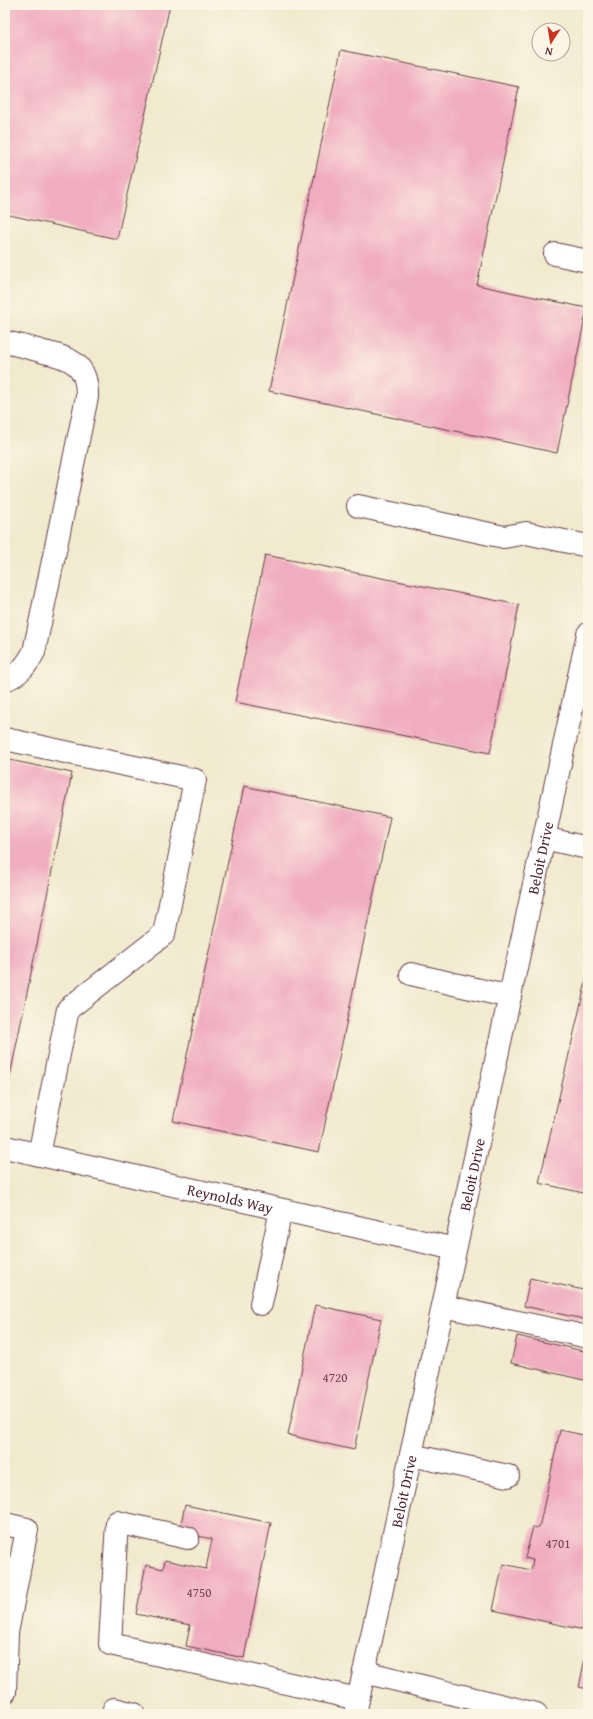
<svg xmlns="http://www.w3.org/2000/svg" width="593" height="1719" font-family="'Gentium Book Plus',serif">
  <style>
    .building { fill: #f0acc0 }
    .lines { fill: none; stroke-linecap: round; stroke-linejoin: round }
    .minor-casing { stroke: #633d44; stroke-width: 24 }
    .minor { stroke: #fff; stroke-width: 22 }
    .labels { text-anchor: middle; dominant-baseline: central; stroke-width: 3.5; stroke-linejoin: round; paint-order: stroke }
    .number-label { font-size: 13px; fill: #744250 }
    .street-label { font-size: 15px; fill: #4a1f2b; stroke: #fcf5e5 }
  </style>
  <rect width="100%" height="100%" fill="#fcf5e5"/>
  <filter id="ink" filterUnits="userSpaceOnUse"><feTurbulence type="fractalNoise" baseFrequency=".025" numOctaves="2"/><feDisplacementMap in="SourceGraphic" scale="8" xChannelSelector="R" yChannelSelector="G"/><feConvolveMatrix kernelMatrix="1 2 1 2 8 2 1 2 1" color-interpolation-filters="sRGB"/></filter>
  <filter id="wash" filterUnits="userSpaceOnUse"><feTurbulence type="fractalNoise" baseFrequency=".012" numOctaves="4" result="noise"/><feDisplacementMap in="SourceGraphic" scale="16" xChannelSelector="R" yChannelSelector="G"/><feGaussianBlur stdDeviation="0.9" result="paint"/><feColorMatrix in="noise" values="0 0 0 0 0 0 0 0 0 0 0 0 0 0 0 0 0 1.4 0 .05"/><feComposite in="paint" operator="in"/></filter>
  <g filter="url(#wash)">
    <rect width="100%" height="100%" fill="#f1eacf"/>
    <g id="blocks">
      <path class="building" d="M 5,5 L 170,5 L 117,239 L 5,214 Z
        M 341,50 L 519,87 L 477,285 L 587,308 L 557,453 L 269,391 Z
        M 265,555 L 519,605 L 490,753 L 235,702 Z
        M 5,759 L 72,773 L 10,1076 L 5,1075 Z
        M 244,786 L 390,817 L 319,1152 L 173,1121 Z
        M 587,977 L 588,977 L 588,1194 L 539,1183 Z
        M 530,1278 L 588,1291 L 588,1320 L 524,1306 Z
        M 315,1305 L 381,1319 L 354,1450 L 288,1435 Z
        M 517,1336 L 588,1352 L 588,1381 L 511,1363 Z
        M 560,1430 L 588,1436 L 588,1631 L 493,1610 L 503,1564 L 531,1570 L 533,1560 L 525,1558 L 533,1527 L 539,1528 Z
        M 185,1505 L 271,1523 L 244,1658 L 186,1646 L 190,1625 L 136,1614 L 146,1565 L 163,1569 L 165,1560 L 206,1569 L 212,1539 L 179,1532 Z
        M 587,1648 L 588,1648 L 588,1689 L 579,1687 Z"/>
    </g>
  </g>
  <g filter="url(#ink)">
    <use href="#blocks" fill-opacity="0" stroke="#633d44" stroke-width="1"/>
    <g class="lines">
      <defs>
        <g id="minor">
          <path d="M 555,254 L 588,261"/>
          <path d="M 5,342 C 18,345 31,348 44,352 C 72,358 88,365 87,397 L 34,652 C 26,666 20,674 5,680"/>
          <path d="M 358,506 L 504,537 L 526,533 L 588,546"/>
          <path d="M 5,739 L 195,780 L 164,934 L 68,1009 L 39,1155"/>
          <path d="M 544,838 L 588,848"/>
          <path d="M 411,974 L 510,997"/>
          <path id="s1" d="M 5,1147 L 455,1249"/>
          <path d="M 261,1304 L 281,1210"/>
          <path d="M 443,1306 L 588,1337"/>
          <path d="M 411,1455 L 508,1476"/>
          <path d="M 5,1524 L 27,1529 L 7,1633 L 5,1692"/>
          <path d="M 188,1538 L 117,1522 L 110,1644 L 358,1699"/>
          <path d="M 364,1672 L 536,1714"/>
          <path d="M 113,1714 L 114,1709 L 134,1714"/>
          <path id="s2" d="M 355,1714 L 588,634"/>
        </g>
      </defs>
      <use href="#minor" class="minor-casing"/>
      <use href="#minor" class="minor"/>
    </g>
  </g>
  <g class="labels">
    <g class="number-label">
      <text x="335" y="1377">4720</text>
      <text x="558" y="1543">4701</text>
      <text x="199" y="1592">4750</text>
    </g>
    <g class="street-label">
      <text stroke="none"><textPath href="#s2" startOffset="876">Beloit Drive</textPath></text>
      <text stroke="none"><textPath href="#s2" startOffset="552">Beloit Drive</textPath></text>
      <text stroke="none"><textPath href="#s1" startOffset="231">Reynolds Way</textPath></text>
      <text stroke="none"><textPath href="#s2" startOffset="228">Beloit Drive</textPath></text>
    </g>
  </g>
  <rect width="593" height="1719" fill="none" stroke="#fcf5e5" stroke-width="20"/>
  <g transform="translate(551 42) rotate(192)"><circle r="19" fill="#fcf5e5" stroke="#b59f9b"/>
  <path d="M0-3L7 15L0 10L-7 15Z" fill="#c8321e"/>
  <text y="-6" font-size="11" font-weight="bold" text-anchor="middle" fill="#4a1f2b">N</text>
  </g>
</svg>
